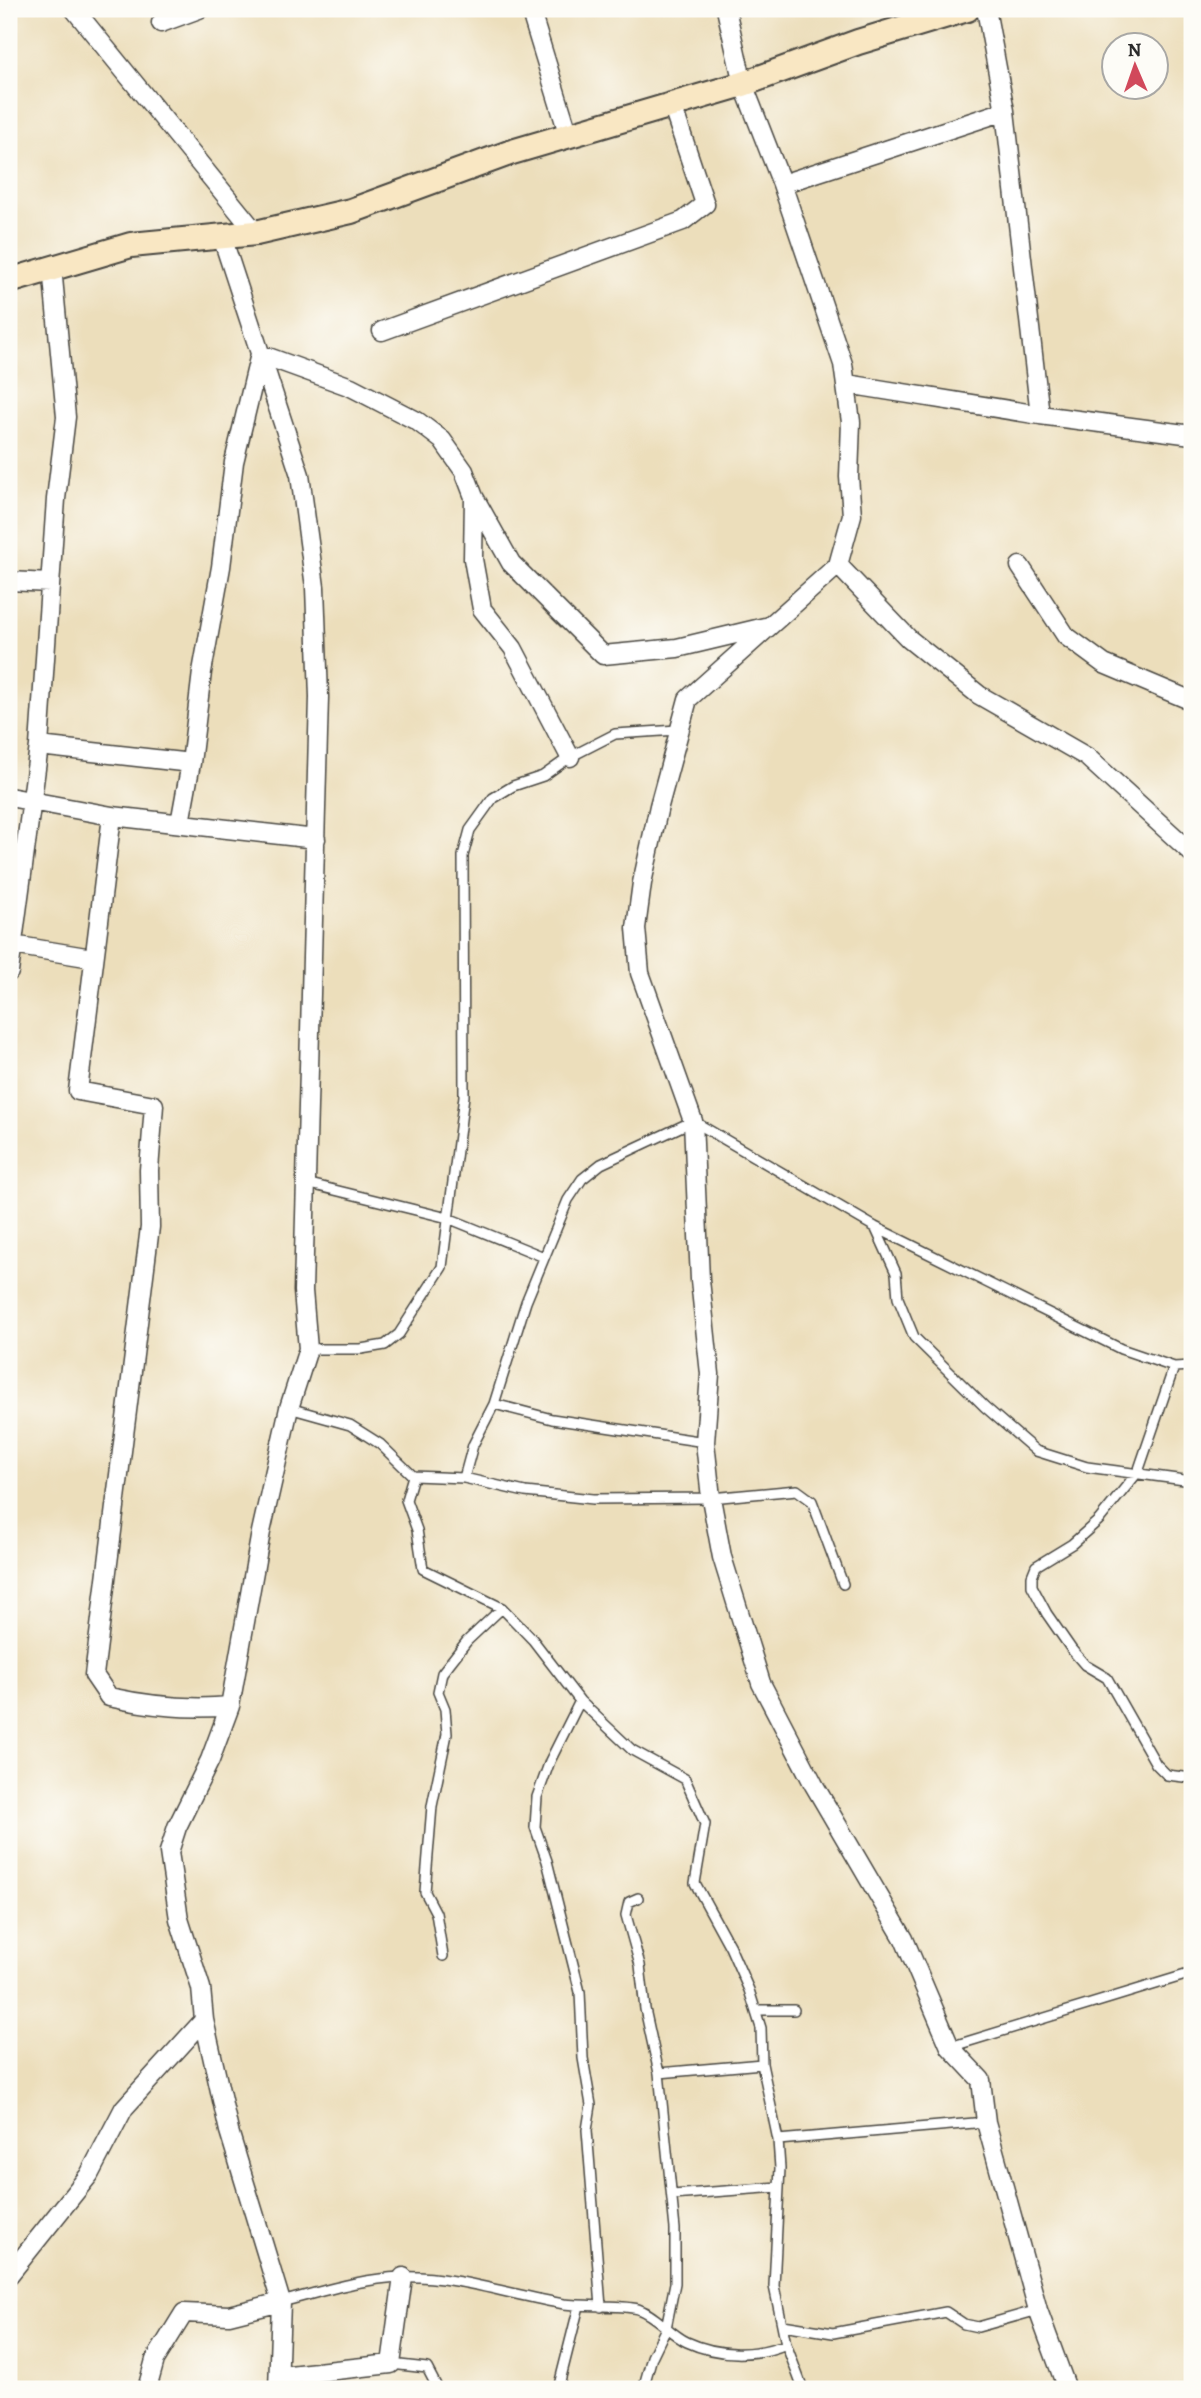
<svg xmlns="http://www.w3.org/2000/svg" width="1201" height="2398" font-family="Alegreya,serif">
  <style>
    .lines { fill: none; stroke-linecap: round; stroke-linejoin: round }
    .lane-casing { stroke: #484641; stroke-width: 12 }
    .street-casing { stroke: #484641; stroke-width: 21 }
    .secondary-casing { stroke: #484641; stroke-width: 28 }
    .lane { stroke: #fff; stroke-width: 9 }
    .street { stroke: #fff; stroke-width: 18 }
    .secondary { stroke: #f9e7c3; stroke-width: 24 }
  </style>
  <rect width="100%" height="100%" fill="#fdfcf7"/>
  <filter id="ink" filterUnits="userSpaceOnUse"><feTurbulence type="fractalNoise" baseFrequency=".0143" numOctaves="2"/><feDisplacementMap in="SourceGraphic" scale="14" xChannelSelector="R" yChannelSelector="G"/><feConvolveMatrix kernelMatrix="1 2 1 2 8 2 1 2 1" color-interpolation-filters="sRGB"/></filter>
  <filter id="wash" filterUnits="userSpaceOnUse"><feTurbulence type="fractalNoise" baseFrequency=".00686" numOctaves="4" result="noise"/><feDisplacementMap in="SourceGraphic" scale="28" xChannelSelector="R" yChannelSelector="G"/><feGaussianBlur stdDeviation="1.57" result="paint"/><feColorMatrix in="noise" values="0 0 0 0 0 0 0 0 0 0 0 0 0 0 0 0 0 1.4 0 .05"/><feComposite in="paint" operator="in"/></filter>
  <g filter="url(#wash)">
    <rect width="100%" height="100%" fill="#ecdebb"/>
  </g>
  <g filter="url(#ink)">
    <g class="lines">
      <defs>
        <path id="lane" d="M 306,1183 L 448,1218 L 544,1257
          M 875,1227 L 896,1273 L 898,1298 L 914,1337 L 985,1407 L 1036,1451 L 1087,1467 L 1192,1481
          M 308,1349 L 361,1349 L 385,1345 L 399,1334 L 442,1267 L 464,1096 L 463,856 L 470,830 L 493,798 L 513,786 L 543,776 L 570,757 L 615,734 L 678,730
          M 1174,1367 L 1138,1472 L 1099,1520 L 1072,1544 L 1036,1566 L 1032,1576 L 1032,1586 L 1047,1614 L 1072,1650 L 1085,1665 L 1107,1678 L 1156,1764 L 1167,1775 L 1192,1778
          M 494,1404 L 552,1419 L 705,1442
          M 289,1408 L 350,1425 L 380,1444 L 413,1476 L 464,1478 L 525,1492 L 593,1499 L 711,1498 L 797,1490 L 812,1501 L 843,1584
          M 413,1476 L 406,1500 L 417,1530 L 423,1569 L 502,1608 L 533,1640 L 580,1701 L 632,1750 L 685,1779 L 705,1824 L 695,1883 L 730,1947 L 749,1990 L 761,2028 L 762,2064 L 778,2140 L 780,2168 L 774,2286 L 786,2344 L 803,2389
          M 464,1478 L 473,1445 L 494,1404 L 526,1302 L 568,1200 L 582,1179 L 601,1164 L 693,1121 L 875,1227 L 1121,1349 L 1174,1367 L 1192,1366
          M 580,1701 L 550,1761 L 537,1797 L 535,1827 L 547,1861 L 580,1992 L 583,2058 L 591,2105 L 587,2130 L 601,2307
          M 638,1898 L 629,1902 L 626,1915 L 640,1965 L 645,2009 L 659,2073 L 675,2229 L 675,2283 L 666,2328 L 652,2357 L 643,2389
          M 443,1956 L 436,1913 L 425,1892 L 432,1806 L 447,1734 L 445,1709 L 438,1692 L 442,1673 L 467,1641 L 502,1608
          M 756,2010 L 794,2010
          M 950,2047 L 1192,1973
          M 659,2073 L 762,2064
          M 778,2140 L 986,2122
          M 672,2195 L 779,2187
          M 281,2302 C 321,2292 359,2279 401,2277 C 455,2275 510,2295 564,2304 C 585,2307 621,2304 638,2309 C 656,2315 670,2334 687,2342 C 717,2356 756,2357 786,2344
          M 783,2325 L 833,2333 L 946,2312 L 964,2324 L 978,2327 L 1038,2310
          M 391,2364 L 427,2368 L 438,2389
          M 558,2389 L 579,2306"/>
        <path id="street" d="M 74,9 L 256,233
          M 530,9 L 569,136
          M 726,9 L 743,84 L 782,184 L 843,364 L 851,422 L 849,477 L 852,515 L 838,565 L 688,699 L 659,806 L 642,883 L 636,928 L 640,973 L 693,1121 L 700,1280 L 710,1374 L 705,1442 L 711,1498 L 722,1557 L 761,1683 L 814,1785 L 904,1939 L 950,2047 L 981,2080 L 986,2122 L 1038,2310 L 1067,2389
          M 986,9 L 1005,111 L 1040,415
          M 161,23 L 199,9
          M 782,184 L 1005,111
          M 382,331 L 683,221 L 705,204 L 672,105
          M 847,384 L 1040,415 L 1192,435
          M 474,497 L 511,563 L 603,655 L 677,648 L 765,627
          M 838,565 L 909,639 L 979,695 L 1087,757 L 1192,853
          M 1020,566 L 1066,636 L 1104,664 L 1192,701
          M 9,581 L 50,583
          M 39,746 L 191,763
          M 9,797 L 112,816 L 316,839
          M 112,816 L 78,1091 L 154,1105 L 149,1170 L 150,1227 L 94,1675 L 109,1697 C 150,1706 187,1710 230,1706
          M 180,823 L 191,763 L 202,672 L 221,567 L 234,462 L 260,354 L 351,387 L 417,421 L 442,440 L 464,471 L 474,497 L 473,559 L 482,609 L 513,648 L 570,757
          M 13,945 L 92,958
          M 9,972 L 39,746 L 56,499 L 66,417 L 52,267
          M 204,2020 L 229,2131 L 281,2302 L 278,2389
          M 9,2275 L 89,2175 L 124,2108 L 204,2020 L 201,1988 L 179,1919 L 169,1852 L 177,1827 L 210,1760 L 230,1706 L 261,1532 L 289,1408 L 308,1349 L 303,1291 L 319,697 L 315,587 L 300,475 L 222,237
          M 280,2376 L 391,2364 L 403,2277
          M 147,2389 L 155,2360 L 184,2313 L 229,2315 L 281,2302"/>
        <path id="secondary" d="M 9,281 L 131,245 L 256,233 L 351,211 L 512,152 L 743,84 L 858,42 L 967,9"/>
      </defs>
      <use href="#lane" class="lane-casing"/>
      <use href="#street" class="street-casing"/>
      <use href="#secondary" class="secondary-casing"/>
      <use href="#lane" class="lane"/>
      <use href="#street" class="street"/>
      <use href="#secondary" class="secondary"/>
    </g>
  </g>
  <rect width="1201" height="2398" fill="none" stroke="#fdfcf7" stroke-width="35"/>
  <g transform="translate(1135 66) rotate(358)"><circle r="33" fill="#fdfcf7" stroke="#a9a8a5" stroke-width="2"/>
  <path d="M0-5L12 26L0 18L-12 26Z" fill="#d1495b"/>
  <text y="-10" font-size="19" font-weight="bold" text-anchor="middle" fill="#2b2b2b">N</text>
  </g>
</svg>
